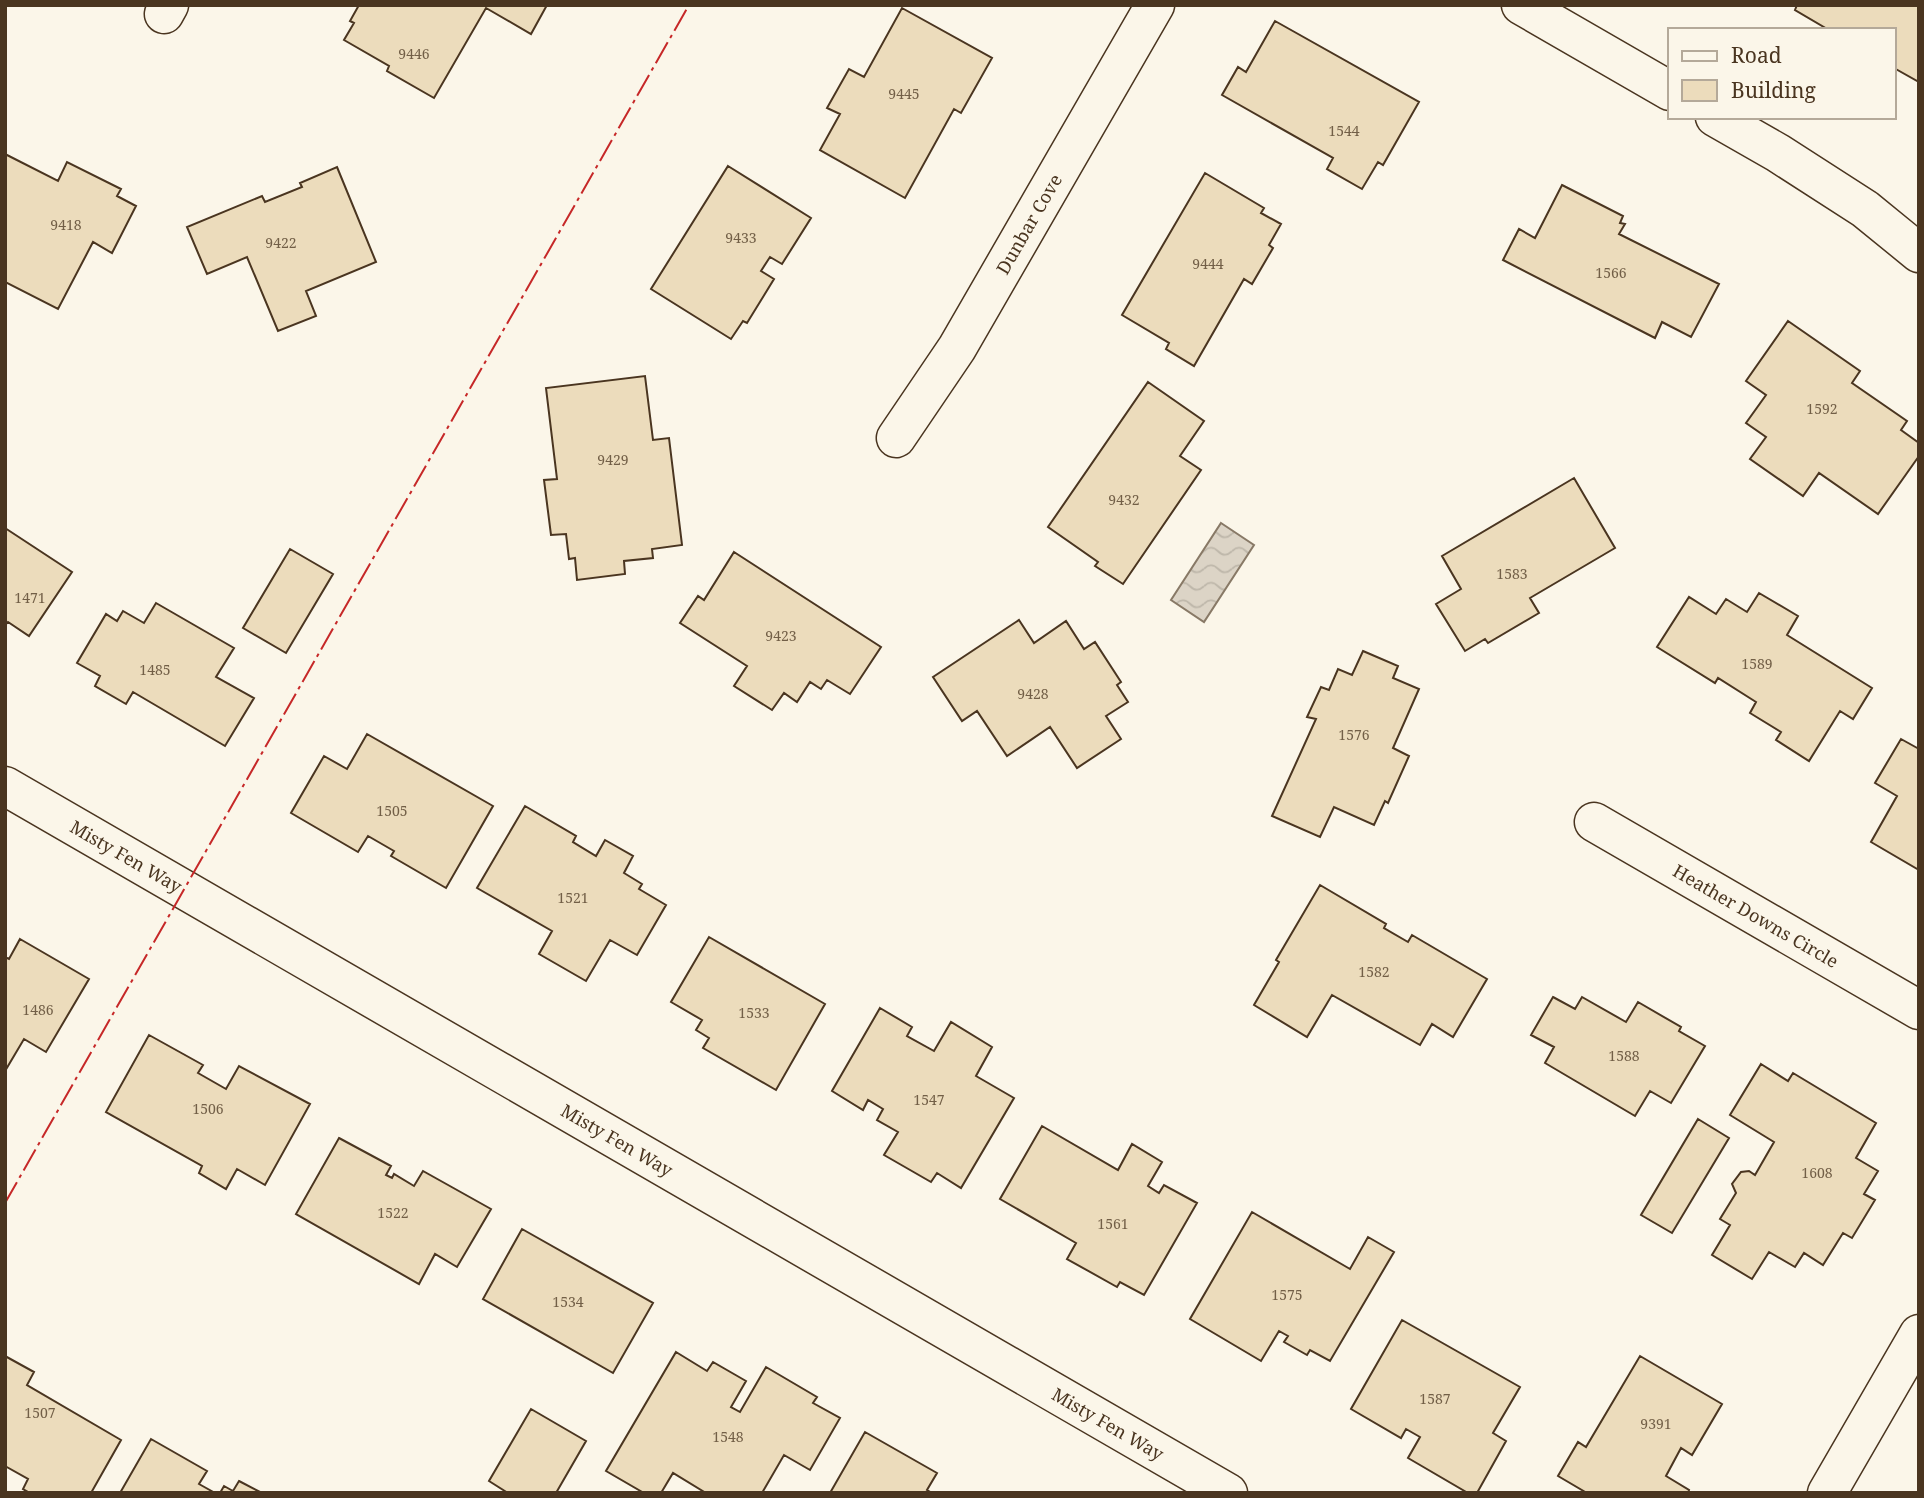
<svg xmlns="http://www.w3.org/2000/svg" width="1924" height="1498" font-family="'Noto Serif',serif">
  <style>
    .water { fill: url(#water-waves); stroke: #887966; stroke-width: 2 }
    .building { fill: #ecdcbc; stroke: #4a3520; stroke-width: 2 }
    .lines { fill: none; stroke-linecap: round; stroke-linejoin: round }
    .street-casing { stroke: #4a3520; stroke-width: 41 }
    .street { stroke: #fbf6e9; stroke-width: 38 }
    .power { stroke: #c62828; stroke-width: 2; stroke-dasharray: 24 5 3.5 5; stroke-linecap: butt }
    .labels { text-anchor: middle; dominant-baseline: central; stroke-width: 5; stroke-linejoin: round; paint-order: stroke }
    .number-label { font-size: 14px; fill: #725f47 }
    .street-label { font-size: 18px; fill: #4a3520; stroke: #fbf6e9 }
  </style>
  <defs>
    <pattern id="water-waves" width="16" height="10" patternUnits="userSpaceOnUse" patternTransform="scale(1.75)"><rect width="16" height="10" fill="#dcd4c6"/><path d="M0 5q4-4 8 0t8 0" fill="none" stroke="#beb7aa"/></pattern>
  </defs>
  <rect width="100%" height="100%" fill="#fbf6e9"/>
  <path class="water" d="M 1221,523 L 1254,545 L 1204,622 L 1171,600 Z"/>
  <path class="building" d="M 359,5 L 547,5 L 531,34 L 486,8 L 434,98 L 387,71 L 389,66 L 344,40 L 354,23 L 350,21 Z
    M 1797,5 L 1919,5 L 1919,82 L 1894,68 L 1894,30 L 1829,30 L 1795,10 Z
    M 902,8 L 992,58 L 961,113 L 954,109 L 905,198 L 820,150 L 840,114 L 827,108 L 849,69 L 864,77 Z
    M 1275,21 L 1419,102 L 1383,165 L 1378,162 L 1362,189 L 1327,169 L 1333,158 L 1222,95 L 1238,67 L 1246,72 Z
    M 5,154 L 58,181 L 67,162 L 121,189 L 117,196 L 136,206 L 112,253 L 93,242 L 58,309 L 5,282 Z
    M 728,166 L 811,218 L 782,264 L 770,257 L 761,271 L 774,279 L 747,323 L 743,321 L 731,339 L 651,289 Z
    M 337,167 L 376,262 L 306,291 L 316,316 L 278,331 L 247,257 L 207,274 L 187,227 L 262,196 L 265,202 L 302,187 L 300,183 Z
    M 1205,173 L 1264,208 L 1261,213 L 1281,224 L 1269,245 L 1273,248 L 1252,284 L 1244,279 L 1194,366 L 1166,349 L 1169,343 L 1122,315 Z
    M 1562,185 L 1623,216 L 1620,223 L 1625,224 L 1619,234 L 1719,284 L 1691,337 L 1662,322 L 1655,338 L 1503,260 L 1519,229 L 1535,238 Z
    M 1788,321 L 1860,371 L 1852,383 L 1907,421 L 1901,430 L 1919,443 L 1919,456 L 1878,514 L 1819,473 L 1803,496 L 1750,459 L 1766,437 L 1746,423 L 1766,395 L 1746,381 Z
    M 645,376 L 653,440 L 669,438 L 682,545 L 652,549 L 653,558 L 624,561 L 625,574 L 577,580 L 575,558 L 569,559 L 566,534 L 551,535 L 544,480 L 557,479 L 546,388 Z
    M 1148,382 L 1204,421 L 1180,456 L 1201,470 L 1123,584 L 1095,566 L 1098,562 L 1048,527 Z
    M 1574,478 L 1615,548 L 1530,598 L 1539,613 L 1488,643 L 1485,639 L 1465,651 L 1436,604 L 1461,589 L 1442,556 Z
    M 5,528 L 72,572 L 29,636 L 8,622 L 5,625 Z
    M 290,549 L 333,574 L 286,653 L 243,628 Z
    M 734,552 L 881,647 L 850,694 L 827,680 L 821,689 L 810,682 L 797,702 L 784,693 L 772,710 L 734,686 L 747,666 L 680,623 L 698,596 L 704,600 Z
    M 1759,593 L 1798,616 L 1787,635 L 1872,688 L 1853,719 L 1840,711 L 1809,761 L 1776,740 L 1781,732 L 1750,713 L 1756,702 L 1718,678 L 1715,683 L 1657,647 L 1689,597 L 1716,614 L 1726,599 L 1747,612 Z
    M 156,603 L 234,648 L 216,677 L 254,698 L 225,746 L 133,692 L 126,704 L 95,686 L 100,676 L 77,663 L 106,614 L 117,621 L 123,611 L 144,623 Z
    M 1019,620 L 1034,643 L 1066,621 L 1084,649 L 1095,642 L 1121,682 L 1117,685 L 1128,702 L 1106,716 L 1121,739 L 1077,768 L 1050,727 L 1007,756 L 977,711 L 962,721 L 933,677 Z
    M 1363,651 L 1398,666 L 1393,678 L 1419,689 L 1393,748 L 1409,756 L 1388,803 L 1385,801 L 1374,825 L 1334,807 L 1320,837 L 1272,816 L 1316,719 L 1307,717 L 1321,687 L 1329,690 L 1338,669 L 1352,675 Z
    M 367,734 L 493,806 L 446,888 L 391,856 L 394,851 L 368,836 L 358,852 L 291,813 L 324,756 L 347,769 Z
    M 1901,739 L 1919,749 L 1919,870 L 1871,842 L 1897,796 L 1875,783 Z
    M 525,806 L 576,836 L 573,842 L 596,856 L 605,840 L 633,856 L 624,873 L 642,884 L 639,889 L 666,905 L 637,955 L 610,940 L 586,981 L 539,954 L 552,931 L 477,888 Z
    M 1320,885 L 1386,924 L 1384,928 L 1408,942 L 1412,935 L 1487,979 L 1453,1037 L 1432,1024 L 1420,1045 L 1332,995 L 1307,1037 L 1254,1005 L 1279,962 L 1276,960 Z
    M 709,937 L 825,1004 L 776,1090 L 703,1048 L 709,1038 L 696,1030 L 702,1020 L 671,1002 Z
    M 20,939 L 89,979 L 46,1052 L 24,1039 L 5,1071 L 5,957 L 9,959 Z
    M 1553,997 L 1575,1009 L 1582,997 L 1626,1022 L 1638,1002 L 1681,1027 L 1679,1031 L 1705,1046 L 1671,1103 L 1650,1091 L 1635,1116 L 1545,1063 L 1554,1047 L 1531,1035 Z
    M 880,1008 L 912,1027 L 907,1036 L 934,1051 L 951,1022 L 992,1047 L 976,1076 L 1014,1098 L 961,1188 L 937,1173 L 931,1182 L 884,1155 L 898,1132 L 877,1120 L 883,1109 L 868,1100 L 863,1110 L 832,1091 Z
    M 149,1035 L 203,1065 L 198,1073 L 226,1089 L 239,1066 L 310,1104 L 265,1185 L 237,1169 L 226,1189 L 199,1173 L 202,1166 L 106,1112 Z
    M 1761,1064 L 1788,1081 L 1793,1073 L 1876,1123 L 1856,1158 L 1878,1171 L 1864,1194 L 1875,1200 L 1852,1238 L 1843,1233 L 1823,1265 L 1804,1253 L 1795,1267 L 1769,1252 L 1752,1279 L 1712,1255 L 1730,1225 L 1720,1219 L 1736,1193 L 1732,1184 L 1741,1172 L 1749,1171 L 1755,1175 L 1774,1142 L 1730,1115 Z
    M 1698,1119 L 1729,1138 L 1672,1233 L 1641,1215 Z
    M 1042,1126 L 1118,1170 L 1132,1144 L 1162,1162 L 1148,1186 L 1159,1193 L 1164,1185 L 1197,1203 L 1144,1295 L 1120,1282 L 1117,1287 L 1067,1259 L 1076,1243 L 1000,1199 Z
    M 339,1138 L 391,1166 L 386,1175 L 392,1178 L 394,1174 L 414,1186 L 423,1171 L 491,1209 L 457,1267 L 435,1254 L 419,1284 L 296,1214 Z
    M 1252,1212 L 1350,1269 L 1368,1237 L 1394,1252 L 1330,1361 L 1310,1350 L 1307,1355 L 1284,1342 L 1288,1336 L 1279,1331 L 1261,1361 L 1190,1319 Z
    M 522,1229 L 653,1303 L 613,1373 L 483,1299 Z
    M 1402,1320 L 1520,1387 L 1493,1433 L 1506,1441 L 1477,1493 L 1468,1493 L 1408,1458 L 1420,1437 L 1406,1429 L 1401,1438 L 1351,1409 Z
    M 676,1352 L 707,1371 L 713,1362 L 746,1381 L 731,1407 L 740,1412 L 766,1367 L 817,1397 L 813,1403 L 840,1418 L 810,1470 L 784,1455 L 762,1493 L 706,1493 L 673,1473 L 661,1493 L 644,1493 L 606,1471 Z
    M 5,1356 L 34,1372 L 27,1385 L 121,1440 L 91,1493 L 30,1493 L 23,1489 L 28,1479 L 5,1466 Z
    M 1640,1356 L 1722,1404 L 1692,1455 L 1681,1448 L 1666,1476 L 1689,1490 L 1688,1493 L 1587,1493 L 1558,1476 L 1578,1442 L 1586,1447 Z
    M 531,1409 L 586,1441 L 556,1493 L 508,1493 L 489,1481 Z
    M 865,1432 L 937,1473 L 927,1490 L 932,1493 L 830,1493 Z
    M 151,1439 L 207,1471 L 199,1484 L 215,1493 L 120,1493 Z
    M 239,1481 L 262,1493 L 220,1493 L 224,1486 L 233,1491 Z"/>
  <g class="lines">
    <defs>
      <g id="street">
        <path d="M 1521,5 L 1670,91"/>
        <path d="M 164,14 L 169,5"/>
        <path d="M 1715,117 L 1778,153 L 1865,209 L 1919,253"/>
        <path id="s1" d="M 896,438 L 957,348 L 1155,5"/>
        <path id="s2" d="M 5,786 L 1228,1493"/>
        <path id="s3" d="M 1594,822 L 1919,1010"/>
        <path d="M 1827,1493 L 1919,1334"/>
      </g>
    </defs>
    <use href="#street" class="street-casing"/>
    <use href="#street" class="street"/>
    <path class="power" d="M 5,1203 L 689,5"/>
  </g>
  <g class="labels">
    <g class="number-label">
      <text x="414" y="53">9446</text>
      <text x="904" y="93">9445</text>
      <text x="1344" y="130">1544</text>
      <text x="66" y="224">9418</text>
      <text x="741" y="237">9433</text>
      <text x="281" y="242">9422</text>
      <text x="1208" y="263">9444</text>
      <text x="1611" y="272">1566</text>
      <text x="1822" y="408">1592</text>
      <text x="613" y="459">9429</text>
      <text x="1124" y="499">9432</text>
      <text x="1512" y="573">1583</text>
      <text x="30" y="597">1471</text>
      <text x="781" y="635">9423</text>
      <text x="1757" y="663">1589</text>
      <text x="155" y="669">1485</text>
      <text x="1033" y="693">9428</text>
      <text x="1354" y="734">1576</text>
      <text x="392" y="810">1505</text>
      <text x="573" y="897">1521</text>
      <text x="1374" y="971">1582</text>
      <text x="38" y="1009">1486</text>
      <text x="754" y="1012">1533</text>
      <text x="1624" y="1055">1588</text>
      <text x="929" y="1099">1547</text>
      <text x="208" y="1108">1506</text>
      <text x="1817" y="1172">1608</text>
      <text x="393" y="1212">1522</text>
      <text x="1113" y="1223">1561</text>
      <text x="1287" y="1294">1575</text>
      <text x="568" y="1301">1534</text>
      <text x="1435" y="1398">1587</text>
      <text x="40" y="1412">1507</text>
      <text x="1656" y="1423">9391</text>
      <text x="728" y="1436">1548</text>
    </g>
    <g class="street-label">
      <text stroke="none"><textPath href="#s1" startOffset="252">Dunbar Cove</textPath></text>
      <text stroke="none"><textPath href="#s2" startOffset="140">Misty Fen Way</textPath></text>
      <text stroke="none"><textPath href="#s3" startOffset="187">Heather Downs Circle</textPath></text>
      <text stroke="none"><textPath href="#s2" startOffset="707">Misty Fen Way</textPath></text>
      <text stroke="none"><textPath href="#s2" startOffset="1274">Misty Fen Way</textPath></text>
    </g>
  </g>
  <rect width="1924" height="1498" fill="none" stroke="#4a3520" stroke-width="14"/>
  <rect x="1668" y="28" width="228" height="91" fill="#fbf6e9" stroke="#b4a999" stroke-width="2"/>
  <rect x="1682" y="51" width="35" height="10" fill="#fbf6e9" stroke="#b4a999" stroke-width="2"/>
  <text x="1731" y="63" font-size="21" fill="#4a3520">Road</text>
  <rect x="1682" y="80" width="35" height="21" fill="#ecdcbc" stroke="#b4a999" stroke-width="2"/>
  <text x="1731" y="98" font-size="21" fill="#4a3520">Building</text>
</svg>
